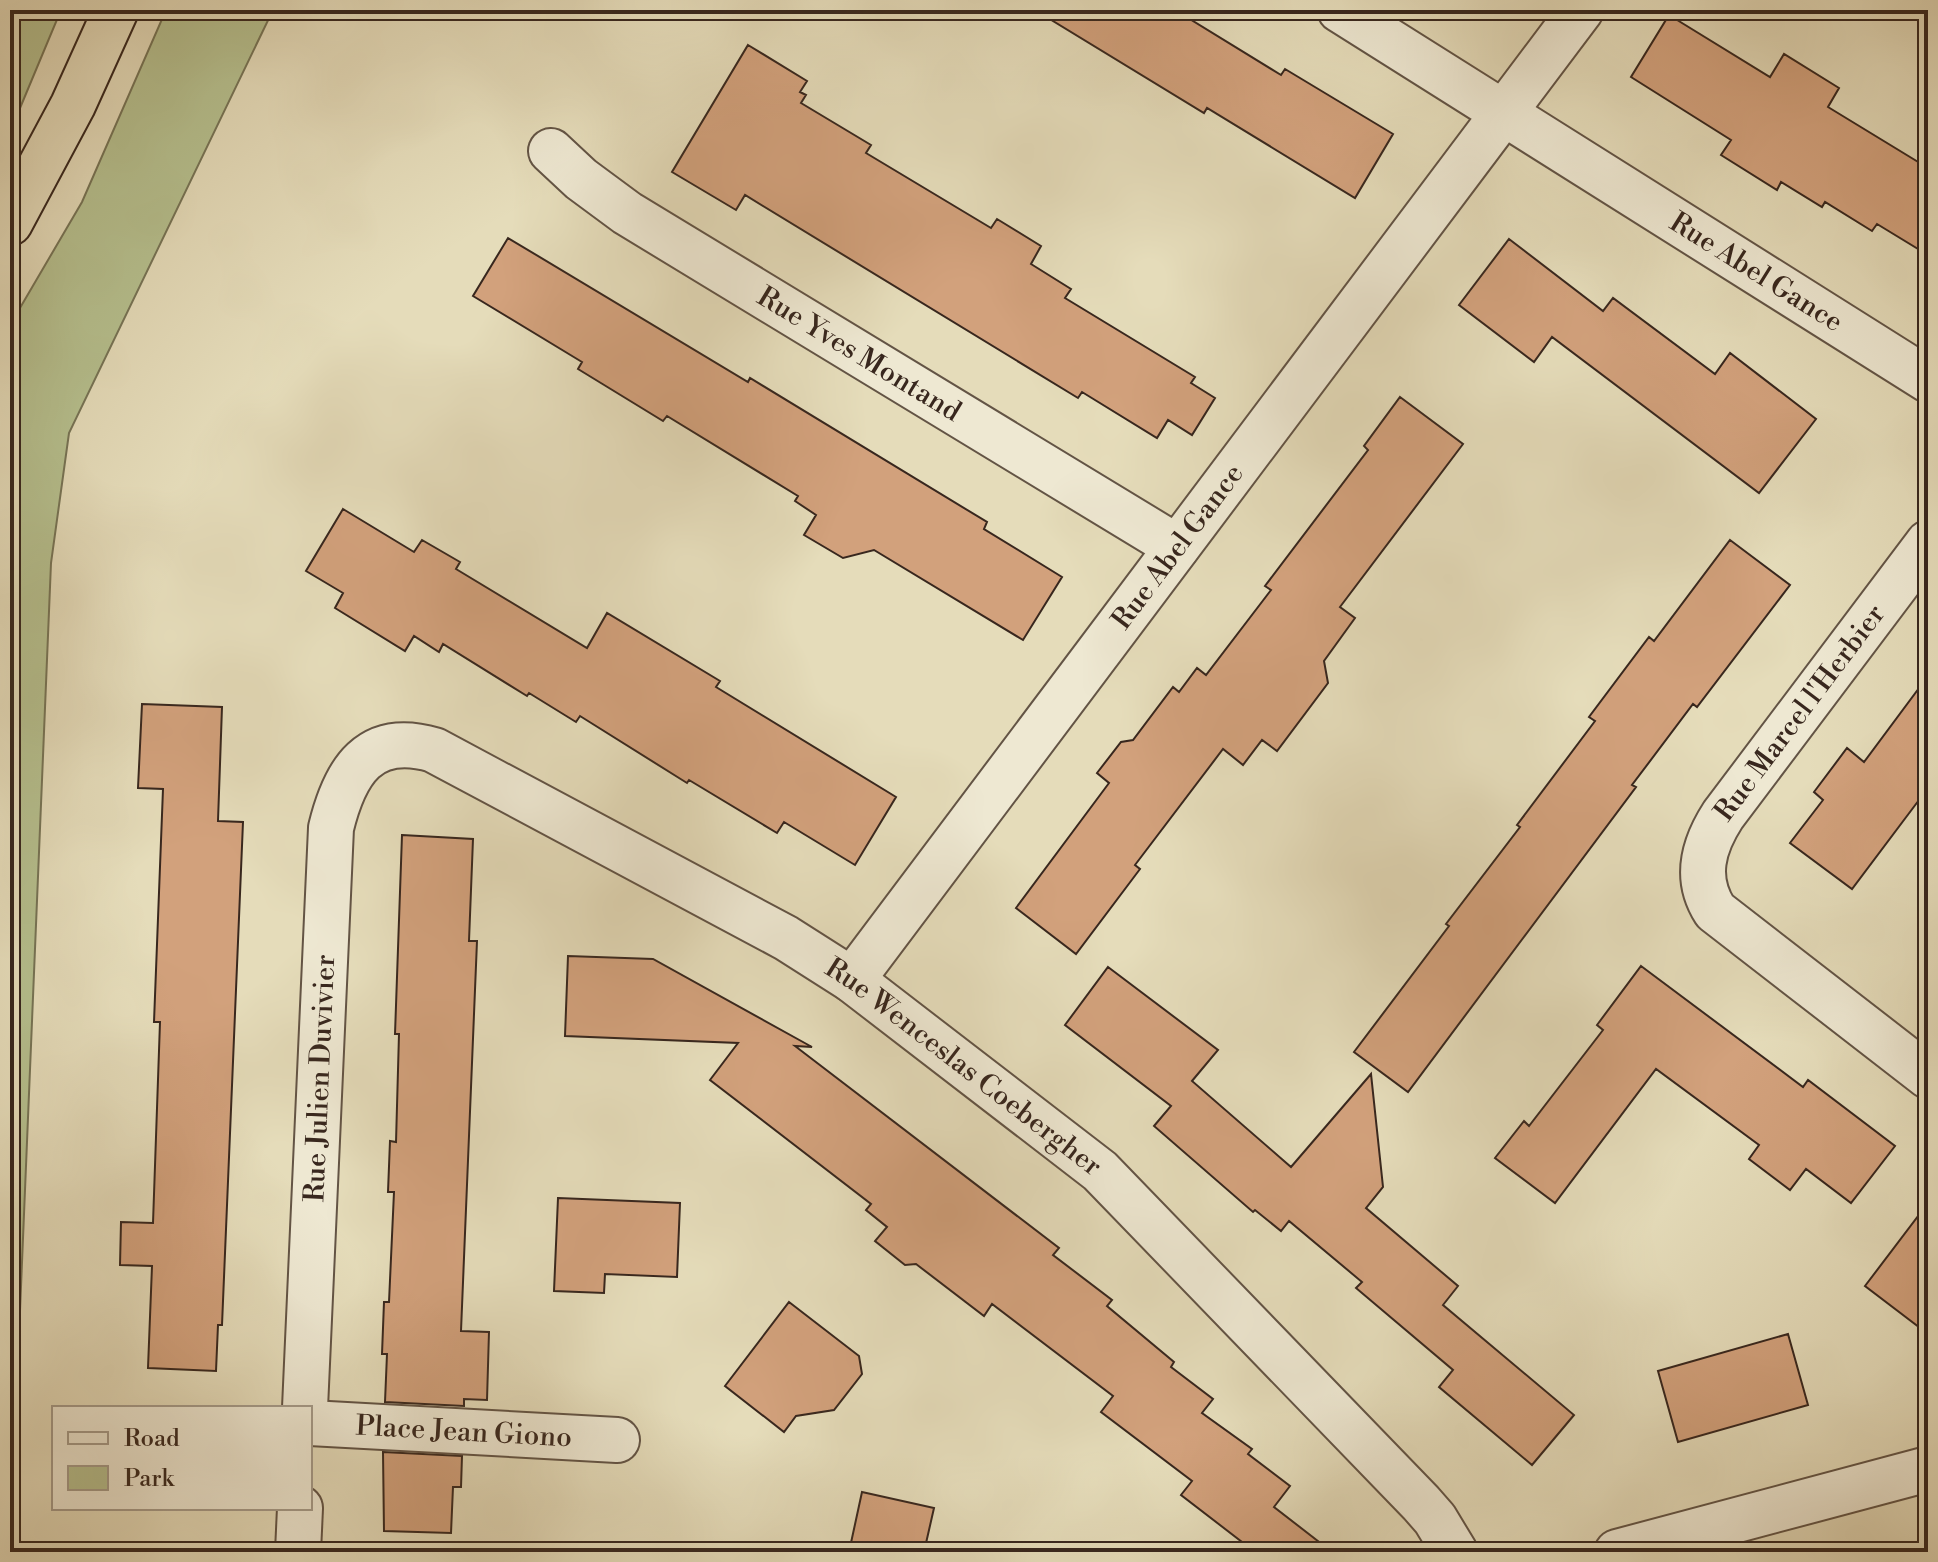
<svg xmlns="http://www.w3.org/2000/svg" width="1938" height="1562" font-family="'Libre Bodoni',serif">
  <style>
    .green { fill: #b6c08f; stroke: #777456; stroke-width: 2 }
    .building { fill: #d2a17c; stroke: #38271e; stroke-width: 2 }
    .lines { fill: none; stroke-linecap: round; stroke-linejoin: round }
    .street-casing { stroke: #635445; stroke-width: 48 }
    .highway-casing { stroke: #38271e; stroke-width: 48 }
    .street { stroke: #eee8d2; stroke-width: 44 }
    .highway { stroke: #e5dcba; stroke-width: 44 }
    .labels { text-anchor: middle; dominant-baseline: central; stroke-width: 8; stroke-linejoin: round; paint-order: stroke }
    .street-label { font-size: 28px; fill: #38271e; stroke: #eee8d2 }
  </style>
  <rect width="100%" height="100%" fill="#e5dcba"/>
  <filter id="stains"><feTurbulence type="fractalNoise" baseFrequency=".0025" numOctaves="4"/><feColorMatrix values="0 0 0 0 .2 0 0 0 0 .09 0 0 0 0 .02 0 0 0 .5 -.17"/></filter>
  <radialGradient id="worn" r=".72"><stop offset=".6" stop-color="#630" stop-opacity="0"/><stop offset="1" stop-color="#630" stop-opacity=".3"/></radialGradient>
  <path class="green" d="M 10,10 L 61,10 L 10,132 Z
    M 166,10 L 273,10 L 69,433 L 51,563 L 10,1552 L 10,325 L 82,202 Z"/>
  <path class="building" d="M 1035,10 L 1175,10 L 1281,75 L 1285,69 L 1393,134 L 1355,198 L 1207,108 L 1204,113 Z
    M 1669,15 L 1770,77 L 1784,54 L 1839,88 L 1828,107 L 1928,168 L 1928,255 L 1877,224 L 1872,231 L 1825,202 L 1822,207 L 1781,182 L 1777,190 L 1721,155 L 1731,140 L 1631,77 Z
    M 748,45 L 807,81 L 800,92 L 806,95 L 801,103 L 871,145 L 866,153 L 991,228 L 997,219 L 1041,246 L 1031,264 L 1071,289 L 1065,298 L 1195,377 L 1191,383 L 1215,398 L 1192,435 L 1168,420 L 1157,438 L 1082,392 L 1078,398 L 745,195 L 736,210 L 672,172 Z
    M 508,238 L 748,382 L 750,378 L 987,522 L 984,529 L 1062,577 L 1023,640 L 874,550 L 843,558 L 804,535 L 816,515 L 795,501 L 798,496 L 667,416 L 663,421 L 578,369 L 582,362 L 473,296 Z
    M 1509,239 L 1603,311 L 1613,298 L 1715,374 L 1730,353 L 1816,419 L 1759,493 L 1552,337 L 1534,362 L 1459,305 Z
    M 1400,397 L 1463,444 L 1340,607 L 1355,618 L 1324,661 L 1328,683 L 1277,751 L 1262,740 L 1243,765 L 1223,749 L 1135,865 L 1140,869 L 1076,954 L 1016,908 L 1109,783 L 1097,773 L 1121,742 L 1133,740 L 1173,687 L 1179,692 L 1197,668 L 1206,675 L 1271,590 L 1265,586 L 1368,450 L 1364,446 Z
    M 343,509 L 414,552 L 422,540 L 460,562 L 456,569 L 587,648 L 607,613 L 720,681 L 716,687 L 896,797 L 855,865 L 784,822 L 777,833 L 689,780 L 687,783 L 580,716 L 576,722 L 529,693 L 527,696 L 443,644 L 439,652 L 414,636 L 405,651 L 335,608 L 343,593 L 306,571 Z
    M 1730,540 L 1790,585 L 1697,707 L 1693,704 L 1632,785 L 1636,787 L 1408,1092 L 1354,1052 L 1449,926 L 1446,924 L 1520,827 L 1517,825 L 1595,721 L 1589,717 L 1649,637 L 1654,641 Z
    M 1928,676 L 1928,788 L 1852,889 L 1790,843 L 1823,800 L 1814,792 L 1847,748 L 1864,762 Z
    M 142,704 L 222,707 L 218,821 L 243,822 L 222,1325 L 218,1325 L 216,1371 L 148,1368 L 152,1266 L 120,1265 L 121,1222 L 153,1223 L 160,1022 L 154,1022 L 163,789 L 138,788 Z
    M 402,835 L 473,839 L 469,941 L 477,941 L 461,1331 L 489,1332 L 487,1400 L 464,1399 L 464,1406 L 385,1402 L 387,1354 L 382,1354 L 384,1302 L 389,1302 L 394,1192 L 388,1192 L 390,1141 L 396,1142 L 399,1034 L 395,1034 Z
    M 568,956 L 653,959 L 812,1047 L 795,1046 L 1059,1248 L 1053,1255 L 1112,1300 L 1107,1306 L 1174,1362 L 1171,1367 L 1213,1399 L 1202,1413 L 1252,1449 L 1248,1454 L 1290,1486 L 1274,1507 L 1332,1552 L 1255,1552 L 1181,1495 L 1192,1481 L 1101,1412 L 1113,1396 L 992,1304 L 984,1316 L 916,1264 L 905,1265 L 875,1241 L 887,1227 L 866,1210 L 871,1204 L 710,1080 L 738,1043 L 565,1036 Z
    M 1641,966 L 1803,1087 L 1808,1080 L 1895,1146 L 1851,1203 L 1806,1169 L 1790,1190 L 1749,1159 L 1759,1145 L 1656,1069 L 1555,1203 L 1495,1158 L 1524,1121 L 1529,1126 L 1603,1030 L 1597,1025 Z
    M 1108,967 L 1218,1050 L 1192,1081 L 1291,1167 L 1371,1074 L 1383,1187 L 1366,1208 L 1458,1286 L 1443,1305 L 1574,1415 L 1532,1465 L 1439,1387 L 1453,1370 L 1356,1288 L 1362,1282 L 1289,1221 L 1281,1231 L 1255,1210 L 1253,1212 L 1154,1126 L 1171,1106 L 1065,1025 Z
    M 558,1198 L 680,1203 L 677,1277 L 605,1274 L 604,1293 L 554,1291 Z
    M 1928,1203 L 1928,1334 L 1865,1286 Z
    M 789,1302 L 859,1356 L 862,1374 L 834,1410 L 796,1416 L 784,1432 L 725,1386 Z
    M 1788,1334 L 1808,1405 L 1678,1442 L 1658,1371 Z
    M 383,1452 L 462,1456 L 461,1487 L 453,1487 L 451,1533 L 384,1531 Z
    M 862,1492 L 934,1508 L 924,1552 L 849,1552 Z"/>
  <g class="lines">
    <defs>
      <g id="street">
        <path id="s1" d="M 1340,10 L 1928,380"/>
        <path id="s2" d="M 551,151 L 581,179 L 627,213 L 1177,547"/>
        <path d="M 1928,543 L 1723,815 C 1703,846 1694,878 1715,911 L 1928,1076"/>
        <path id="s3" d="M 852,980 L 1581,10"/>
        <path id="s4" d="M 305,1408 L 331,828 C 345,771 369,731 434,750 L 786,938 L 852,980 L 1100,1171 L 1421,1503 L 1435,1519 L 1455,1552"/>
        <path id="s5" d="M 310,1423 L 617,1440"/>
        <path d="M 298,1552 L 300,1508"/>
        <path d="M 1617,1552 L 1928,1469"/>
      </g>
      <path id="highway" d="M 10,223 L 73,105 L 116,10"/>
    </defs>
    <use href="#street" class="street-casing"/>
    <use href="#highway" class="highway-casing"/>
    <use href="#street" class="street"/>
    <use href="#highway" class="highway"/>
  </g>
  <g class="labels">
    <g class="street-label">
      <text stroke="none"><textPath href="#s1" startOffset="492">Rue Abel Gance</textPath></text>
      <text stroke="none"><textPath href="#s2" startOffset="370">Rue Yves Montand</textPath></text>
      <text stroke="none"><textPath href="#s3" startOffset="542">Rue Abel Gance</textPath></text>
      <text transform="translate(1800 713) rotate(-53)">Rue Marcel l'Herbier</text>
      <text stroke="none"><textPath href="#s4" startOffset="1350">Rue Wenceslas Coebergher</textPath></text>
      <text stroke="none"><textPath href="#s4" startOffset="330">Rue Julien Duvivier</textPath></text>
      <text stroke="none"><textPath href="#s5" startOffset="154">Place Jean Giono</textPath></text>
    </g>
  </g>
  <rect width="1938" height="1562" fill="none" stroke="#e5dcba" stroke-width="40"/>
  <rect x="12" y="12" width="1914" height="1538" fill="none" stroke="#38271e" stroke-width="4"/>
  <rect x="20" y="20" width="1898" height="1522" fill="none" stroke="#38271e" stroke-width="2"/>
  <rect x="52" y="1406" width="260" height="104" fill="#eee8d2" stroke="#a59b8a" stroke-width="2"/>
  <rect x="68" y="1432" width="40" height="12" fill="#eee8d2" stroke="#a59b8a" stroke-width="2"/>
  <text x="124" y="1446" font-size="24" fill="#38271e">Road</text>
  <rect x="68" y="1466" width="40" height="24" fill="#b6c08f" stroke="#a59b8a" stroke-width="2"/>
  <text x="124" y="1486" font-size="24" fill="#38271e">Park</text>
  <rect width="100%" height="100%" filter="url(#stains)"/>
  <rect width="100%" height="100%" fill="url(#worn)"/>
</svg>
